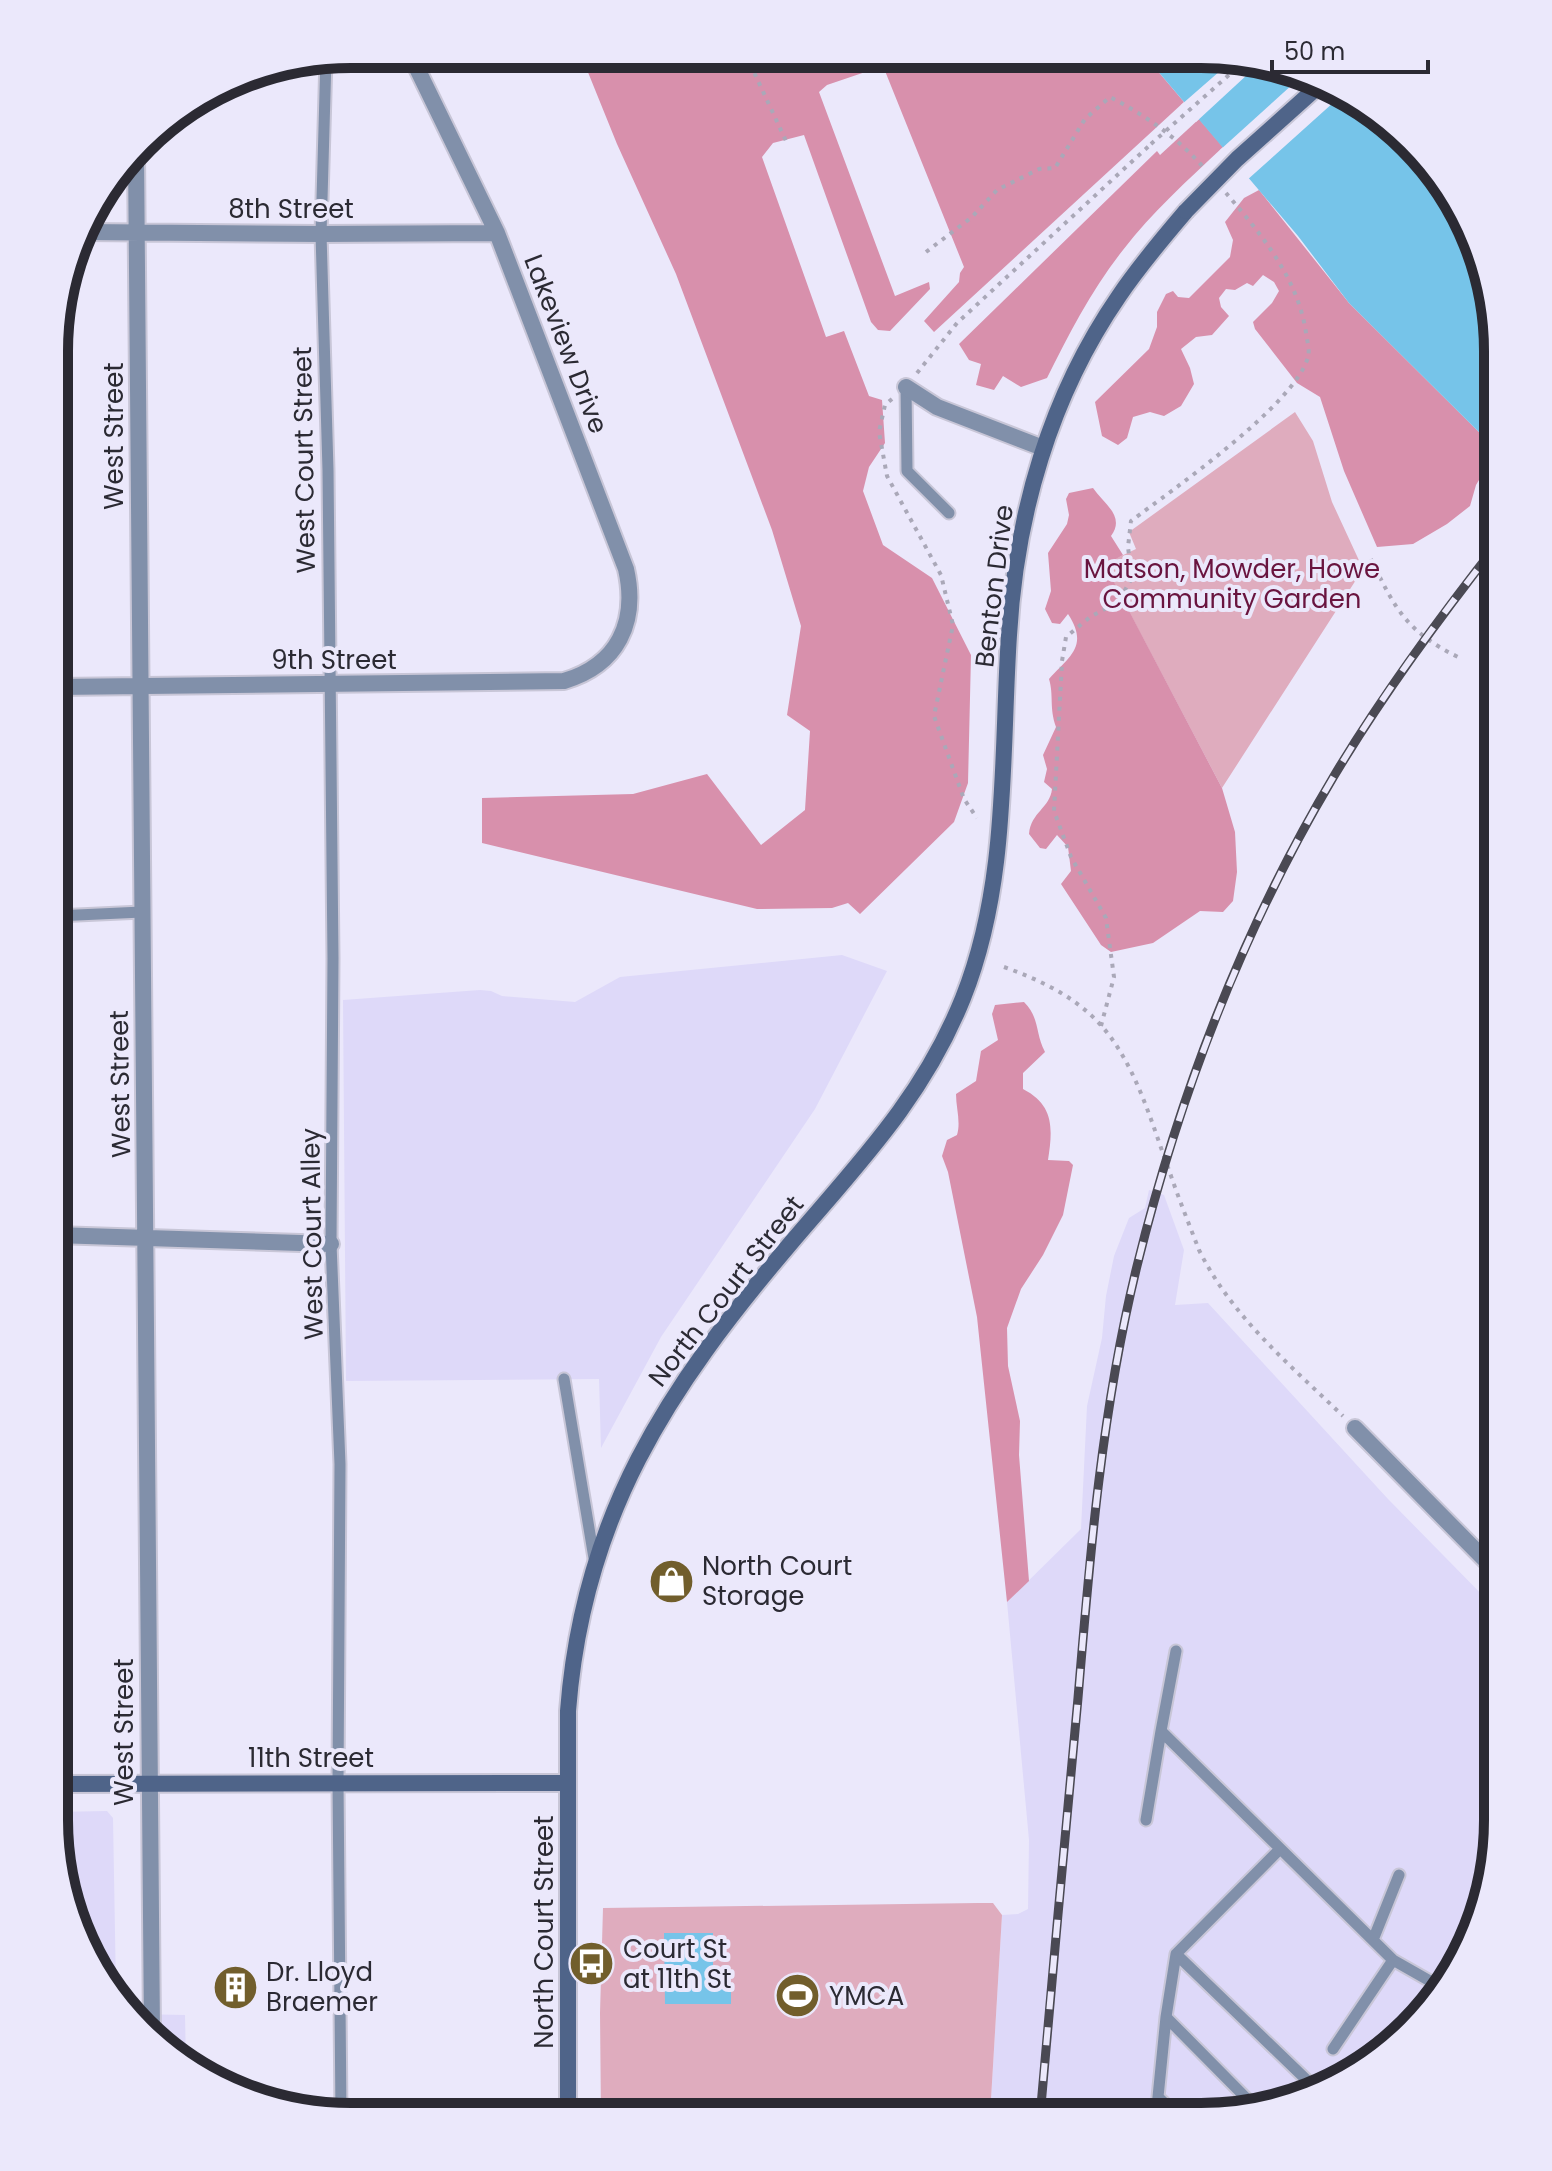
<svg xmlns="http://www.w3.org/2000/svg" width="1552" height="2171" font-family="Poppins,sans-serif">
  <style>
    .built { fill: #ded9f9 }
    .green { fill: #dfacbe }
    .forest { fill: #d890ac }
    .water { fill: #76c4e9 }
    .pier { fill: #ebe8fb }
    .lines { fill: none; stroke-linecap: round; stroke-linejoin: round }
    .lane-casing { stroke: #c8c6d7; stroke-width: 15 }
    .street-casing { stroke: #c8c6d7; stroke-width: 20 }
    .secondary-casing { stroke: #c8c6d7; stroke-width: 20 }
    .path { stroke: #aaa8b8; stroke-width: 4; stroke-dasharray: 4 6; stroke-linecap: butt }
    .lane { stroke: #8190aa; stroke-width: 11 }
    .street { stroke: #8190aa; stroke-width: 16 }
    .secondary { stroke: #4f6489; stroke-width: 16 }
    .rail-casing { stroke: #4a4953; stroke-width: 9 }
    .rail { stroke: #ebe8fb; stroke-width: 6; stroke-dasharray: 18; stroke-linecap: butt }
    .secondary-bridge-casing { stroke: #c8c6d7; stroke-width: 20; stroke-linecap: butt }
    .path-bridge { stroke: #aaa8b8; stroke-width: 4; stroke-dasharray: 4 6; stroke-linecap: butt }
    .secondary-bridge { stroke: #4f6489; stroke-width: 16 }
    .labels { text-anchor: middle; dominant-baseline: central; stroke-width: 8; stroke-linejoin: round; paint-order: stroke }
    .street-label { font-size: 26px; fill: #2b2a33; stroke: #ebe8fb }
    .park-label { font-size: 26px; fill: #69143f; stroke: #ebe8fb }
    .poi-label { font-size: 26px; fill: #2b2a33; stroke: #ebe8fb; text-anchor: start }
    .rim { fill: none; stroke: #2b2a33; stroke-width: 10 }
  </style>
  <rect width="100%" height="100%" fill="#ebe8fb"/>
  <path class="built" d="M 842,955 L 887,971 L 815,1109 L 661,1337 L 601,1448 L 599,1379 L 346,1381 L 343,1000 L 480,990 L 491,991 L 502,996 L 575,1002 L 620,977 Z
    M 1149,1190 L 1164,1195 L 1184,1250 L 1175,1305 L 1208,1303 L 1388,1499 L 1497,1610 L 1497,1840 L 1482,1916 L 1448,1985 L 1396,2044 L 1332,2087 L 1201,2117 L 990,2116 L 1002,1915 L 1018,1914 L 1028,1909 L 1029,1840 L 1007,1602 L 1081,1529 L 1087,1406 L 1102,1338 L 1106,1296 L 1114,1256 L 1129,1218 L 1145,1208 Z
    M 107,1811 L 113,1818 L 116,1990 L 84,1951 L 54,1820 L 54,1812 Z
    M 136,2014 L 185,2015 L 186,2065 L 171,2056 Z"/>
  <path class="green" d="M 1295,412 L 1313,441 L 1332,502 L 1363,569 L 1222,788 L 1104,564 L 1136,549 L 1129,532 Z
    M 978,1903 L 993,1903 L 1002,1915 L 990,2116 L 601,2115 L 600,2013 L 603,1908 Z"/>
  <path class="forest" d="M 581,55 L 1145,56 L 1184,102 L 934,332 L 924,321 L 959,282 L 960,273 L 964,267 L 883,66 L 827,85 L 819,92 L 895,296 L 929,282 L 930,289 L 890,331 L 878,330 L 871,322 L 804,135 L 773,143 L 762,157 L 826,337 L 844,331 L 869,396 L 882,400 L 885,443 L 869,467 L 863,491 L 883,545 L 932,578 L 971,655 L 968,783 L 954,822 L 860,914 L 848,903 L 832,908 L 757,909 L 482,843 L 482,798 L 633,794 L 707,774 L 761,845 L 805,810 L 810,731 L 787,715 L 801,626 L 772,530 L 676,274 L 617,144 Z
    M 1199,119 L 1223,147 C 1188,180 1152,212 1123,250 C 1092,289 1069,334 1047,378 L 1021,387 L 1003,376 L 994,390 L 976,385 L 981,364 L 969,360 L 959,344 L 1157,151 L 1160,155 Z
    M 1259,190 L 1349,303 L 1497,450 L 1476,485 L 1470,506 L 1447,524 L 1413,544 L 1377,547 L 1344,471 L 1320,397 L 1297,383 L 1255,329 L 1253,322 L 1272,303 L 1279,291 L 1274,282 L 1263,275 L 1253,286 L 1247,283 L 1235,290 L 1226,289 L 1219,298 L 1221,307 L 1229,316 L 1212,335 L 1196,337 L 1181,349 L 1190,368 L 1194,384 L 1181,406 L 1164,416 L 1150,412 L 1133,417 L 1127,438 L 1118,445 L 1102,436 L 1095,402 L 1149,349 L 1157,327 L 1157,312 L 1166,294 L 1173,291 L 1178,297 L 1189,298 L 1230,257 L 1233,240 L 1225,222 L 1244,198 Z
    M 1093,488 C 1103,503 1126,516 1111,536 L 1123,555 L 1105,565 L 1222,788 L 1235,832 L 1237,872 L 1233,901 L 1223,912 L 1200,911 L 1153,943 L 1111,952 L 1101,945 L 1061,884 L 1071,871 L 1068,847 L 1057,835 L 1046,849 L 1040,848 L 1029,834 C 1031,812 1050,808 1052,789 L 1044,782 L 1047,769 L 1043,755 L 1056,727 C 1049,707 1054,696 1049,679 C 1070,656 1089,646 1068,614 L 1060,624 L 1052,623 L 1045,609 L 1051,591 L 1048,553 L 1067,524 L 1069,515 L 1066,499 L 1069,493 Z
    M 1024,1002 C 1040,1018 1035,1033 1045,1052 L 1023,1073 L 1023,1089 C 1054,1105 1053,1128 1048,1160 L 1069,1161 L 1073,1165 L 1063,1215 L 1043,1255 L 1021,1289 L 1007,1328 L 1008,1366 L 1020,1421 L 1019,1455 L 1029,1581 L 1007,1602 L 977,1317 L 948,1172 L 942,1156 L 947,1140 L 957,1135 C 961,1122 956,1108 956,1094 L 976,1081 L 981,1051 L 998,1040 L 992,1014 L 995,1005 Z"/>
  <path class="water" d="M 1145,56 L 1240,57 L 1314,76 L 1381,115 L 1468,220 L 1498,351 L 1498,451 L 1349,303 L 1298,236 Z
    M 664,1933 L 713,1933 L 713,1985 L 731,1985 L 731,2004 L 665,2004 Z"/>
  <path class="pier" d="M 1236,57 L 1261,62 L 1196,122 L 1181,105 Z
    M 1304,74 L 1314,76 L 1344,93 L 1246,181 L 1220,150 Z"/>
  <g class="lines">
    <defs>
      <path id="lane" d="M 326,58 L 321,234 L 328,470 L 333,958 L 331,1244 L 340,1464 L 338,1782 L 341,2115
        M 906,387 L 907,471 L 949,513
        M 56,916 L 142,912
        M 564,1379 L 595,1564
        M 1176,1651 L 1161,1731 L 1393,1960 L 1444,1989
        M 1146,1820 L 1161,1731
        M 1373,1940 L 1399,1875
        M 1176,1954 L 1280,1849
        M 1166,2017 L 1253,2105
        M 1333,2049 L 1393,1960
        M 1158,2097 L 1179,2117
        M 1156,2117 L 1166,2017 L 1176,1954 L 1317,2090"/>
      <path id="street" d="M 136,152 L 152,2033
        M 84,232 L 321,234 L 497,233
        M 906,387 L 937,407 L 1043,448
        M 56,687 L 564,681 C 618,665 638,622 626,569 L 497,233 L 410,54
        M 55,1235 L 331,1244
        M 1355,1428 L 1497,1572"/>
      <path id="secondary" d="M 54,1784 L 568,1783
        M 568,2115 L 568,1711 C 583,1516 667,1389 790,1244 C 858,1164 923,1098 963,998 C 1009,883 1001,756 1009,635 C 1016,515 1050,396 1119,296 C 1139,266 1163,238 1186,211"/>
    </defs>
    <use href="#lane" class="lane-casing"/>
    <use href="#street" class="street-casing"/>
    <use href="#secondary" class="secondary-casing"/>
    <path class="path" d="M 746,55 L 786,141
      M 926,252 L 972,217 L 997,190 L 1039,169 L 1055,168 L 1085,119 L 1110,97 C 1146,116 1177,137 1204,168
      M 917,373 L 957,323 L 1151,144
      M 892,399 L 885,405 L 879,432 L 887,476 L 941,575 L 953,625 L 934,716 L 964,799 L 977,818
      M 1371,559 C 1395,609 1407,632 1458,657
      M 1004,967 C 1037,979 1068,993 1094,1018 C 1134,1057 1150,1119 1169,1170 C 1178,1197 1189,1224 1199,1250 C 1232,1317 1290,1365 1343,1416
      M 1101,1026 L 1114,977 L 1106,918 L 1071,857 L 1054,811 L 1062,661 L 1066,637 L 1090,617 L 1118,602 L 1132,578 L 1128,547 L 1131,521 C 1172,490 1295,405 1308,357 C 1310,351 1307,340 1306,333 C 1298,278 1261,234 1226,193
      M 1448,1977 L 1483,1910"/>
    <use href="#lane" class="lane"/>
    <use href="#street" class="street"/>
    <use href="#secondary" class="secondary"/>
    <defs>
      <path id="rail" d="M 1040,2117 C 1052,1977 1065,1838 1078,1698 C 1090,1553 1102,1408 1137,1266 C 1179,1096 1244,927 1334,776 C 1383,694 1439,618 1498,543"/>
    </defs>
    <use href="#rail" class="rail-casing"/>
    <use href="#rail" class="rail"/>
    <defs>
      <path id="secondary-bridge" d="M 1186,211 L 1237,159 L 1323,82"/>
    </defs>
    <use href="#secondary-bridge" class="secondary-bridge-casing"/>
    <path class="path-bridge" d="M 1151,144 L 1247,59"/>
    <use href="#secondary-bridge" class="secondary-bridge"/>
  </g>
  <defs>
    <symbol id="shop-disc" viewBox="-11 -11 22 22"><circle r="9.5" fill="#715e2c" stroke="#ebe8fb"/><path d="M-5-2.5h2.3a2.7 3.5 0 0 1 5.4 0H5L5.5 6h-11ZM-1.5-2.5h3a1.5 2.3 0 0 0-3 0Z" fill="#fff"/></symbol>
    <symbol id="bus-disc" viewBox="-11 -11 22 22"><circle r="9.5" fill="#715e2c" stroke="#ebe8fb"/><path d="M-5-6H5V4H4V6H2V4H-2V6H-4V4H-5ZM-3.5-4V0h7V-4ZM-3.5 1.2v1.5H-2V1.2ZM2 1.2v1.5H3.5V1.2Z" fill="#fff"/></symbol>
    <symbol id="building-disc" viewBox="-11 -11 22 22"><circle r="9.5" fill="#715e2c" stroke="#ebe8fb"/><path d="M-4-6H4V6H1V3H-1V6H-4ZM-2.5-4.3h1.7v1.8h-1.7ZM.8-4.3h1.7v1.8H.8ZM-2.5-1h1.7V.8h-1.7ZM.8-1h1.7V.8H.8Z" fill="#fff"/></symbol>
    <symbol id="stadium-disc" viewBox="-11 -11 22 22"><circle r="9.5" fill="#715e2c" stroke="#ebe8fb"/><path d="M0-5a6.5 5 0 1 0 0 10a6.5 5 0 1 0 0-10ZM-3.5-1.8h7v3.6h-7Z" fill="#fff"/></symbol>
  </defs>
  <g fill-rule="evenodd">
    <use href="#shop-disc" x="646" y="1556" width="51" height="51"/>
    <use href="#bus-disc" x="566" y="1938" width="51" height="51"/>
    <use href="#building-disc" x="210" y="1962" width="51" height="51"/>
    <use href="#stadium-disc" x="772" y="1970" width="51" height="51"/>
  </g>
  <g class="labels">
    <g class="street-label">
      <text x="291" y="209">8th Street</text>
      <text transform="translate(566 344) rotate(69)">Lakeview Drive</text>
      <text transform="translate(114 436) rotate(-90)">West Street</text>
      <text transform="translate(304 460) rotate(-91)">West Court Street</text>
      <text transform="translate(994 586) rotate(-83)">Benton Drive</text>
      <text x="334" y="660">9th Street</text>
      <text transform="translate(120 1084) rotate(-91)">West Street</text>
      <text transform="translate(312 1234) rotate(-91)">West Court Alley</text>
      <text transform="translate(726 1291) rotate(-52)">North Court Street</text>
      <text transform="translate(124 1732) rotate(-90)">West Street</text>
      <text x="311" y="1758">11th Street</text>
      <text transform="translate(544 1932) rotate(-90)">North Court Street</text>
    </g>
    <g class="park-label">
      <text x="1232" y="569">Matson, Mowder, Howe<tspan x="1232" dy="30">Community Garden</tspan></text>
    </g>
    <g class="poi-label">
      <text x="702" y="1566">North Court<tspan x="702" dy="30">Storage</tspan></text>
      <text x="623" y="1949">Court St<tspan x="623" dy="30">at 11th St</tspan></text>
      <text x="266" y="1972">Dr. Lloyd<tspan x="266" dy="30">Braemer</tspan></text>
      <text x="829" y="1996">YMCA</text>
    </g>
  </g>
  <path d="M0 0H1552V2171H0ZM351 68H1201A283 283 0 0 1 1484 351V1820A283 283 0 0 1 1201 2103H351A283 283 0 0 1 68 1820V351A283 283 0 0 1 351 68Z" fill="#ebe8fb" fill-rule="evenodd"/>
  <path class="rim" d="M351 68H1201A283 283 0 0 1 1484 351V1820A283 283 0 0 1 1201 2103H351A283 283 0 0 1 68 1820V351A283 283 0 0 1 351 68Z"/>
  <path d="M1272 60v12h156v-12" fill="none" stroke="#2b2a33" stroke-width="4"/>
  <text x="1284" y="60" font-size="24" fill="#2b2a33" stroke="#ebe8fb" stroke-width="6" paint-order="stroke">50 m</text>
</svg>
